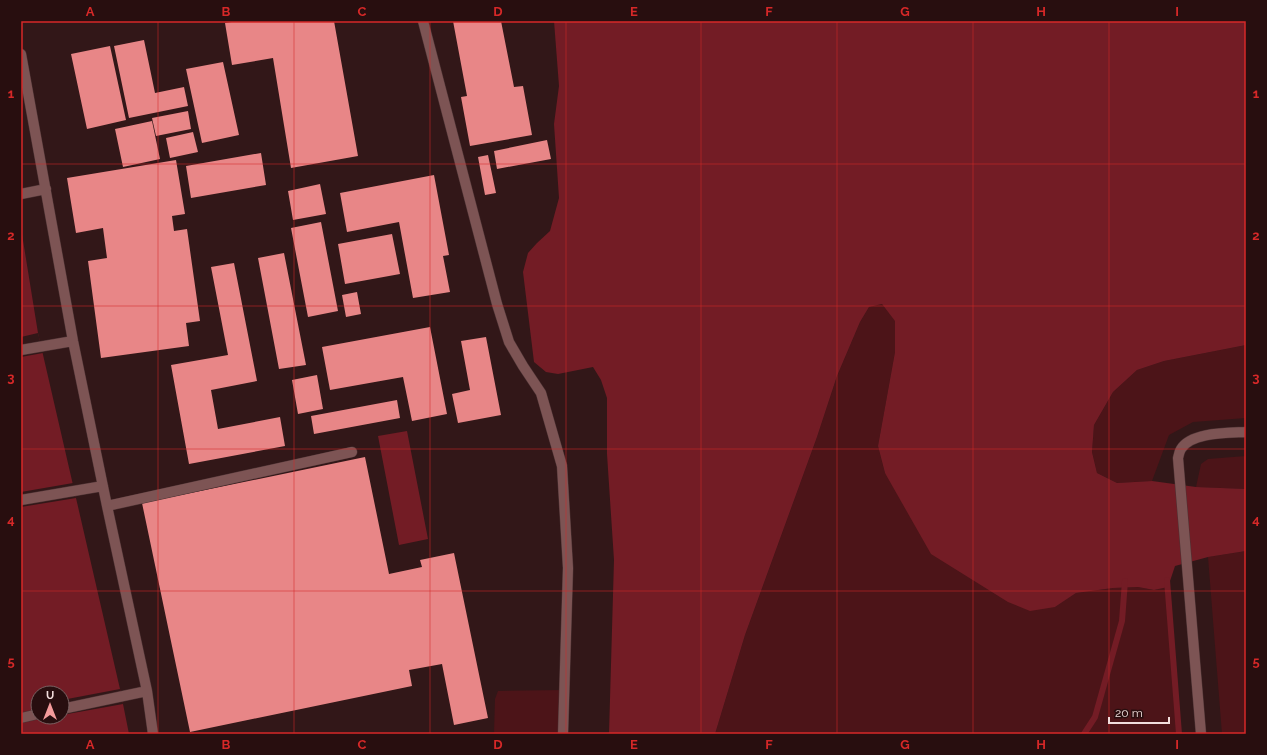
<svg xmlns="http://www.w3.org/2000/svg" width="1267" height="755" font-family="Raleway,sans-serif">
  <style>
    .green { fill: #4c1418 }
    .water { fill: #731c25; fill-rule: evenodd }
    .pier { fill: #321718 }
    .lines { fill: none; stroke-linecap: round; stroke-linejoin: round }
    .stream { stroke: #731c25; stroke-width: 6 }
    .building { fill: #e88687 }
    .minor-casing { stroke: #4d3334; stroke-width: 11 }
    .minor { stroke: #7d5454; stroke-width: 10 }
    .grid { fill: none; stroke: #d62828; stroke-width: 1; stroke-opacity: 0.55 }
    .neatline { fill: none; stroke: #d62828; stroke-width: 1.5 }
    .grid-label { font-size: 13px; text-anchor: middle; font-weight: bold; fill: #d62828 }
  </style>
  <rect width="100%" height="100%" fill="#321718"/>
  <path class="green" d="M 882,304 L 895,320 L 895,352 L 878,446 L 885,473 L 1055,607 L 1076,593 L 1113,588 L 1138,587 L 1154,590 L 1168,587 L 1179,734 L 715,734 L 745,635 L 817,437 L 837,376 L 860,322 L 869,307 Z
    M 1246,345 L 1246,418 L 1193,422 L 1169,435 L 1152,481 L 1117,483 L 1097,473 L 1092,452 L 1094,425 L 1113,392 L 1137,370 L 1164,361 Z
    M 1246,456 L 1246,489 L 1196,487 L 1201,464 L 1208,459 Z
    M 1246,551 L 1246,734 L 1222,734 L 1208,557 Z
    M 564,690 L 563,734 L 494,734 L 495,699 L 498,691 Z"/>
  <path class="water" d="M 554,21 L 1246,21 L 1246,345 L 1164,361 L 1137,370 L 1113,392 L 1094,425 L 1092,452 L 1097,473 L 1117,483 L 1152,481 L 1196,487 L 1246,489 L 1246,551 L 1208,557 L 1175,566 L 1168,587 L 1154,590 L 1138,587 L 1113,588 L 1076,593 L 1055,607 L 1030,611 L 1008,602 L 931,554 L 885,473 L 878,446 L 895,352 L 895,321 L 882,304 L 869,307 L 860,322 L 837,376 L 817,437 L 745,635 L 715,734 L 609,734 L 614,560 L 607,454 L 607,398 L 601,380 L 593,367 L 558,374 L 546,372 L 534,362 L 523,272 L 528,253 L 537,243 L 550,231 L 559,198 L 554,124 L 559,86 Z
    M 21,228 L 38,333 L 120,689 L 129,734 L 21,734 ZM 38,693 L 62,693 L 62,717 L 38,717 Z
    M 407,431 L 428,539 L 399,545 L 378,436 Z"/>
  <path class="pier" d="M 38,333 L 43,353 L 21,357 L 21,337 Z
    M 73,483 L 76,498 L 21,507 L 21,492 Z
    M 120,689 L 123,704 L 62,715 L 62,700 Z"/>
  <g class="lines">
    <path class="stream" d="M 1167,580 L 1179,734
      M 1084,734 L 1095,717 L 1122,621 L 1125,581"/>
  </g>
  <path class="building" d="M 238,21 L 334,21 L 358,156 L 291,168 L 273,58 L 232,65 L 225,23 Z
    M 453,21 L 501,21 L 514,87 L 523,86 L 532,135 L 470,146 L 461,97 L 467,96 Z
    M 144,40 L 155,93 L 184,87 L 188,106 L 129,118 L 114,46 Z
    M 110,46 L 126,120 L 87,129 L 71,54 Z
    M 223,62 L 239,135 L 202,143 L 186,69 Z
    M 188,111 L 191,129 L 156,136 L 152,118 Z
    M 152,121 L 160,159 L 123,167 L 115,129 Z
    M 193,132 L 198,152 L 170,158 L 166,138 Z
    M 547,140 L 551,159 L 497,169 L 494,151 Z
    M 261,153 L 266,185 L 191,198 L 186,166 Z
    M 488,155 L 496,193 L 485,195 L 478,157 Z
    M 176,160 L 185,214 L 172,216 L 174,231 L 187,229 L 200,321 L 186,323 L 189,346 L 101,358 L 88,261 L 107,258 L 103,228 L 76,233 L 67,178 Z
    M 434,175 L 449,255 L 443,256 L 450,292 L 413,298 L 399,222 L 347,232 L 340,193 Z
    M 320,184 L 326,214 L 293,220 L 288,191 Z
    M 321,222 L 338,311 L 308,317 L 291,228 Z
    M 392,234 L 400,274 L 345,284 L 338,244 Z
    M 284,253 L 306,365 L 279,369 L 258,258 Z
    M 234,263 L 257,381 L 211,390 L 218,429 L 280,417 L 285,446 L 189,464 L 171,365 L 228,355 L 211,267 Z
    M 357,292 L 361,314 L 346,317 L 342,295 Z
    M 430,327 L 447,414 L 412,421 L 403,377 L 330,390 L 322,347 Z
    M 486,337 L 501,415 L 458,423 L 452,394 L 470,390 L 461,341 Z
    M 317,375 L 323,409 L 298,414 L 292,380 Z
    M 397,400 L 400,418 L 314,434 L 311,416 Z
    M 365,457 L 389,574 L 422,567 L 420,560 L 454,553 L 488,718 L 454,725 L 442,664 L 409,670 L 412,686 L 190,732 L 142,503 Z"/>
  <g class="lines">
    <defs>
      <path id="minor" d="M 423,21 L 497,304 L 509,342 L 523,366 L 541,393 L 562,466 L 568,568 L 563,734
        M 21,54 L 73,341 L 107,506 L 147,691 L 153,734
        M 21,194 L 46,189
        M 21,350 L 73,341
        M 21,500 L 103,486
        M 107,506 L 352,452
        M 62,709 L 147,691
        M 21,718 L 38,714
        M 1201,734 L 1178,458 C 1179,455 1179,452 1181,449 C 1191,432 1228,433 1246,432"/>
    </defs>
    <use href="#minor" class="minor-casing"/>
    <use href="#minor" class="minor"/>
  </g>
  <path class="grid" d="M 158,21 L 158,734M 294,21 L 294,734M 430,21 L 430,734M 566,21 L 566,734M 701,21 L 701,734M 837,21 L 837,734M 973,21 L 973,734M 1109,21 L 1109,734M 21,164 L 1246,164M 21,306 L 1246,306M 21,449 L 1246,449M 21,591 L 1246,591"/>
  <rect width="1267" height="755" fill="none" stroke="#280e0f" stroke-width="44"/>
  <g transform="translate(50 705)"><circle r="19" fill="#280e0f" stroke="#796161"/>
  <path d="M0-3L7 15L0 10L-7 15Z" fill="#f59b9b"/>
  <text y="-6" font-size="11" font-weight="bold" text-anchor="middle" fill="#f2dedd">U</text>
  </g>
  <path d="M1109 717v6h60v-6" fill="none" stroke="#f2dedd" stroke-width="2"/>
  <text x="1115" y="717" font-size="12" fill="#f2dedd" stroke="#280e0f" stroke-width="3" paint-order="stroke">20 m</text>
  <rect x="22" y="22" width="1223" height="711" class="neatline"/>
  <g class="grid-label">
    <text x="90" y="16">A</text>
    <text x="226" y="16">B</text>
    <text x="362" y="16">C</text>
    <text x="498" y="16">D</text>
    <text x="634" y="16">E</text>
    <text x="769" y="16">F</text>
    <text x="905" y="16">G</text>
    <text x="1041" y="16">H</text>
    <text x="1177" y="16">I</text>
    <text x="11" y="98">1</text>
    <text x="1256" y="98">1</text>
    <text x="11" y="240">2</text>
    <text x="1256" y="240">2</text>
    <text x="11" y="382">3</text>
    <text x="1256" y="382">3</text>
    <text x="11" y="524">4</text>
    <text x="1256" y="524">4</text>
    <text x="11" y="666">5</text>
    <text x="1256" y="666">5</text>
    <text x="90" y="749">A</text>
    <text x="226" y="749">B</text>
    <text x="362" y="749">C</text>
    <text x="498" y="749">D</text>
    <text x="634" y="749">E</text>
    <text x="769" y="749">F</text>
    <text x="905" y="749">G</text>
    <text x="1041" y="749">H</text>
    <text x="1177" y="749">I</text>
  </g>
</svg>
